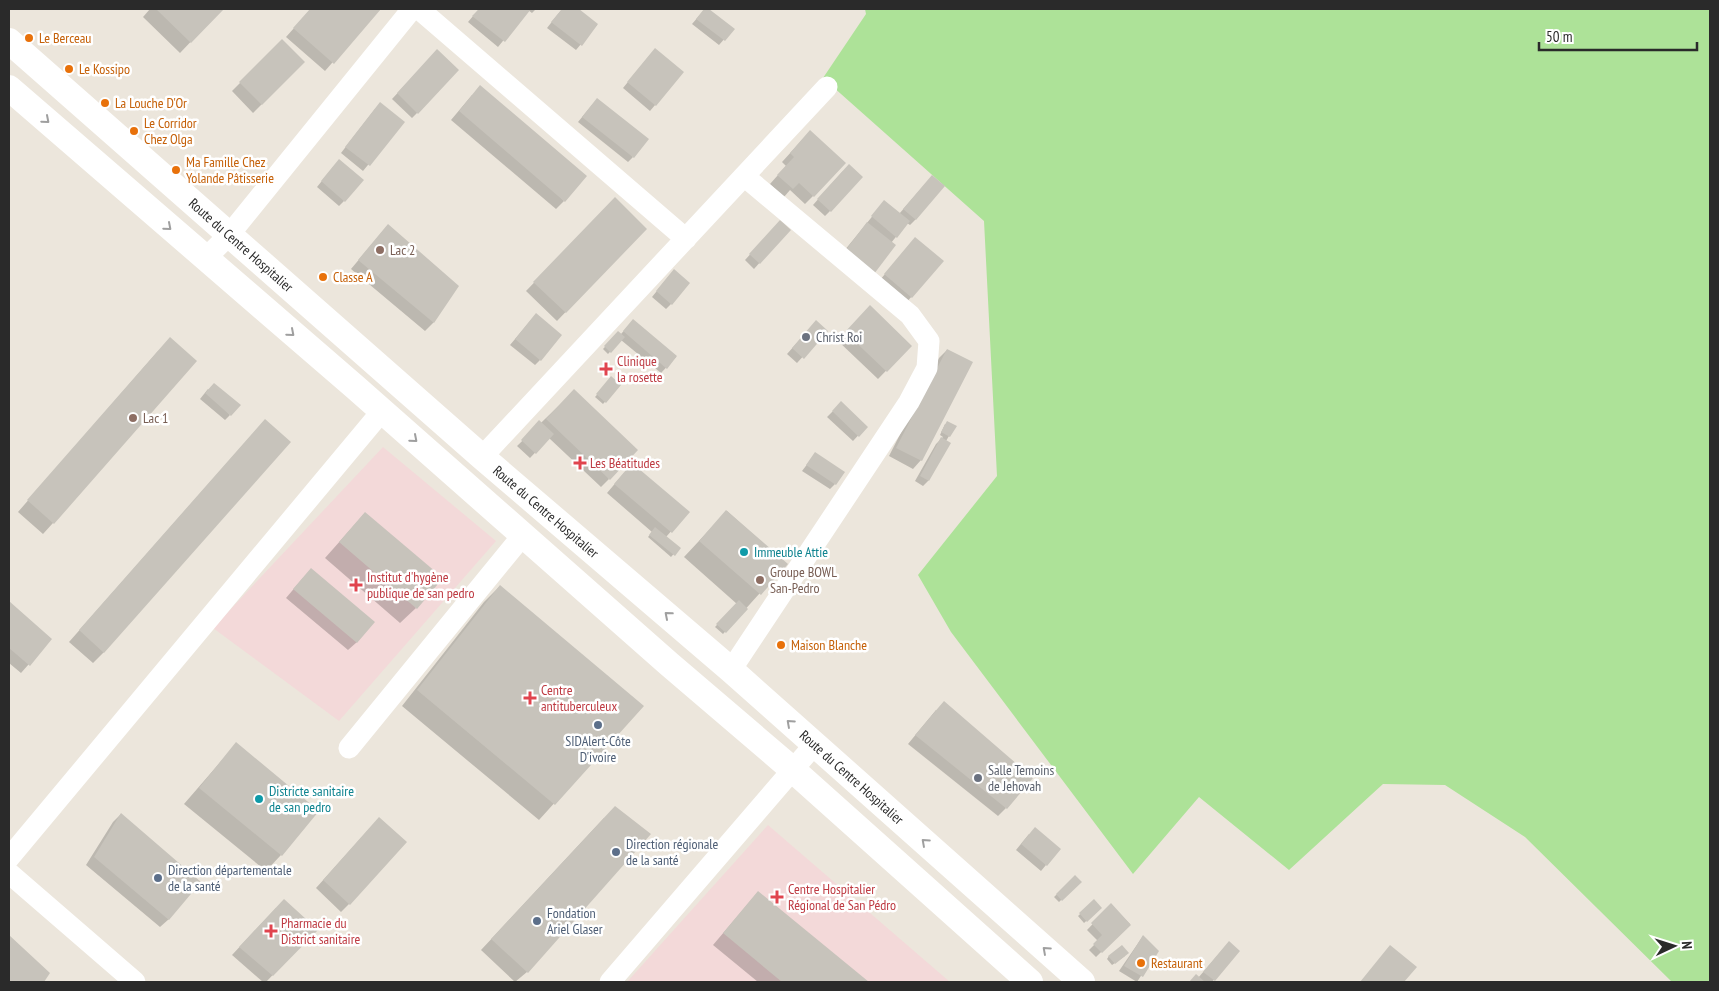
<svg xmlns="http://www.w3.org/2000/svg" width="1719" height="991" font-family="'PT Sans Narrow',sans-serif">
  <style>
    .medical { fill: #f3d9d9 }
    .green { fill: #ade298 }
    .shadow { fill: #0003 }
    .building { fill: #c7c3bb }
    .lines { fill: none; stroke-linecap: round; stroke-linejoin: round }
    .minor { stroke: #fff; stroke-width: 21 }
    .tertiary { stroke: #fff; stroke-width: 26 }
    .oneway { stroke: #9f9f9f }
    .food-dot { fill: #e8710a; stroke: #fff; stroke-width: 2 }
    .education-dot { fill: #8d6e63; stroke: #fff; stroke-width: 2 }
    .worship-dot { fill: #6b7280; stroke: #fff; stroke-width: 2 }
    .health-dot { fill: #e0444e; stroke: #fff; stroke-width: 2 }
    .culture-dot { fill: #0f9aa8; stroke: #fff; stroke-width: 2 }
    .service-dot { fill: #5c6f8a; stroke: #fff; stroke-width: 2 }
    .labels { text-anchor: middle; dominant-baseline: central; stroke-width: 5; stroke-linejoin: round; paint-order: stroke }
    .food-label { font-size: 14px; fill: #c56008; stroke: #fff; text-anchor: start }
    .street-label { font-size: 14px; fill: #2a2a2a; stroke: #fff }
    .education-label { font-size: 14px; fill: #785e54; stroke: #fff; text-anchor: start }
    .worship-label { font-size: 14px; fill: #5b616d; stroke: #fff; text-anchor: start }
    .health-label { font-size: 14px; fill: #be3a42; stroke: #fff; text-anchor: start }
    .culture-label { font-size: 14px; fill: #0d838f; stroke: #fff; text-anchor: start }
    .service-label { font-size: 14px; fill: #4e5e75; stroke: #fff; text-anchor: start }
  </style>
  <rect width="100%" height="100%" fill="#ece6dc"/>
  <path class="medical" d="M 383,447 L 496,541 L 339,721 L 213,628 Z
    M 768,825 L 950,982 L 627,982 Z"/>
  <path class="green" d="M 865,9 L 1710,9 L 1710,982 L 1672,982 L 1525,837 L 1445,785 L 1383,784 L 1289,870 L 1199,797 L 1133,874 L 951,632 L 918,575 L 997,476 L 984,221 L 823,78 L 866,14 Z"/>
  <path class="shadow" d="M 150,9 L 222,9 L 180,53 L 143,17 Z
    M 311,9 L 379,9 L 325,71 L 286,37 Z
    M 479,9 L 536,9 L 532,13 L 528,10 L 498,47 L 468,22 Z
    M 562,9 L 577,9 L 597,25 L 576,50 L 547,28 Z
    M 705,9 L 733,29 L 719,45 L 692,24 Z
    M 282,41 L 304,62 L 253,113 L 232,91 Z
    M 650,55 L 683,72 L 650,111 L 623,88 Z
    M 432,56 L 417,113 L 412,118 L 392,99 Z
    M 472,95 L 564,201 L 556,209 L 451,120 Z
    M 592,105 L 633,157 L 628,162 L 578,122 Z
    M 375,109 L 403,122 L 363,171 L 341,153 Z
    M 802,140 L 813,196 L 805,204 L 790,190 L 784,197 L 770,184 L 786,166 L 782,162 Z
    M 334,166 L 344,201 L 339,206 L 317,187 Z
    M 843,171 L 830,211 L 825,216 L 813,205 Z
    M 927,182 L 943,186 L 915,220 L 910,225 L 907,223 L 891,243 L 840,256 L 884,202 L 899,214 Z
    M 615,199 L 645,229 L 557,321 L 526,291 Z
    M 388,225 L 457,286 L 433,323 L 425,331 L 351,269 Z
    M 775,227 L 789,230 L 754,269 L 745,260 Z
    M 910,244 L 942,261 L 906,303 L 880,280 Z
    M 669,276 L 671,304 L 666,309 L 652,297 Z
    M 870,307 L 910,346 L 878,379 L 838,341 Z
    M 531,320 L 540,360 L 535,365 L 510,345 Z
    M 628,326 L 676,357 L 661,373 L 621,340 L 608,354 L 603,349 L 618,333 L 621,334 Z
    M 811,327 L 826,331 L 797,363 L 787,354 Z
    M 159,350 L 53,523 L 43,534 L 18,512 Z
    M 947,350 L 971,363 L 921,460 L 913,469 L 889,456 L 939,358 Z
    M 612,378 L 620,385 L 603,404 L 595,397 Z
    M 208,389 L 230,415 L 225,420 L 200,399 Z
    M 574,391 L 609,479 L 601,487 L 549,438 L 530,458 L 517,446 Z
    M 841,403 L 866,427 L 853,441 L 827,417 Z
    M 265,420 L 104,652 L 93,663 L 69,642 Z
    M 945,424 L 955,426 L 946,441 L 928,481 L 923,486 L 915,481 L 936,444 L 943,437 L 940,435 Z
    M 815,454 L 835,484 L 830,489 L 802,471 Z
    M 624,473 L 688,512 L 666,537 L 679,548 L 671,557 L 648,537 L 652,532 L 607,493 Z
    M 727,511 L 786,564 L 723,634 L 715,627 L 737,604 L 684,557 Z
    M 365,513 L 416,608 L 400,623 L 325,558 Z
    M 303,578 L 357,642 L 348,650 L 286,598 Z
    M 500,586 L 642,706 L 539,820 L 402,706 L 484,602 Z
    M 9,603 L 51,639 L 21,673 L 9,663 Z
    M 936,710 L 1006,808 L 998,816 L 908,744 Z
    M 236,744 L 281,855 L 266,871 L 184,804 Z
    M 121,814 L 169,919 L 160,927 L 86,865 L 113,822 Z
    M 604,818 L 650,834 L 527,972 L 515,982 L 481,950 Z
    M 371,827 L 349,904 L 341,912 L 316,888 Z
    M 1029,834 L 1046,865 L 1041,871 L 1016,850 Z
    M 1075,877 L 1080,882 L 1059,902 L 1054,897 Z
    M 758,892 L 867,982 L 758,982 L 713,945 Z
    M 1094,901 L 1100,908 L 1084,923 L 1078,916 Z
    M 1111,905 L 1130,924 L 1096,957 L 1089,950 L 1098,941 L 1087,930 Z
    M 276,908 L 316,930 L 266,982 L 263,982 L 232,955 Z
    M 1143,936 L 1157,951 L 1137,982 L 1119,971 Z
    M 9,937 L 48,973 L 42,982 L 9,982 Z
    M 1224,948 L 1239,951 L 1212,982 L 1190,982 L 1196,976 L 1198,978 Z
    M 1109,956 L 1125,956 L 1112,965 L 1107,959 Z"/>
  <path class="building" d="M 156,9 L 224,9 L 191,43 Z
    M 310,9 L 381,9 L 334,64 L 293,28 Z
    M 479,9 L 531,9 L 505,42 L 472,16 Z
    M 562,9 L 579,9 L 598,24 L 582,46 L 551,22 Z
    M 704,9 L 709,9 L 735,29 L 725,41 L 696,19 Z
    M 282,39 L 305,62 L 262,105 L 239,82 Z
    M 655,48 L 684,72 L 656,106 L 627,82 Z
    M 437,49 L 459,70 L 418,114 L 397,93 Z
    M 480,85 L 587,176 L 565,202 L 459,111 Z
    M 597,98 L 649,139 L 634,158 L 582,117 Z
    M 380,102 L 405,122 L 370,166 L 345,147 Z
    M 810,130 L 846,163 L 814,197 L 799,183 L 793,189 L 777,175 L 794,157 L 790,153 Z
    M 339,159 L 364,180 L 345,202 L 321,181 Z
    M 849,164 L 863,177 L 831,212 L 817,199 Z
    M 932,175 L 945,186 L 916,220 L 903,209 Z
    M 615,197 L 647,229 L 566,313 L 533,282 Z
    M 884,200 L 910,221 L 897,238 L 871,216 Z
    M 780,220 L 791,230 L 760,264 L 749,254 Z
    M 867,222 L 896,245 L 874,274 L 845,251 Z
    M 388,224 L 459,286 L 434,323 L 358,260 Z
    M 915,237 L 944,261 L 912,298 L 884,274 Z
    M 674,269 L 690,283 L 672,305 L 656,291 Z
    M 870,305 L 912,346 L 887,372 L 845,332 Z
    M 536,313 L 562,335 L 541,361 L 515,339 Z
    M 633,319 L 677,356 L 667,369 L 623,331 Z
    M 816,320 L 828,331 L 804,359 L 792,348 Z
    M 618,331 L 625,337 L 611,353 L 604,346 Z
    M 170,337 L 197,361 L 54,524 L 27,500 Z
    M 947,349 L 973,362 L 922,461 L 896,448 Z
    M 611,376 L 621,385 L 606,403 L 596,394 Z
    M 214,383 L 241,405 L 231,416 L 205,393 Z
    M 574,389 L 638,450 L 610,480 L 546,419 Z
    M 841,401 L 868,427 L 859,437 L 832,411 Z
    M 265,419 L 291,442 L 104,653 L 79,630 Z
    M 539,420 L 554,434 L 536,454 L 521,440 Z
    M 947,421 L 957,426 L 950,437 L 941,432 Z
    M 941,437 L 951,443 L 929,481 L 920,476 Z
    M 815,452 L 845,472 L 836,485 L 806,465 Z
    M 632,463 L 690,512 L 672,533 L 614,484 Z
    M 726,510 L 788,564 L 761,595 L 699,541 Z
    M 365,512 L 443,578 L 417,609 L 339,542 Z
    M 655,527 L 681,548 L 675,556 L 649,535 Z
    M 311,568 L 375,622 L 357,643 L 293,589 Z
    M 500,585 L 644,706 L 555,805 L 417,690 Z
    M 739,600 L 748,609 L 726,633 L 716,624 Z
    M 9,601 L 52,639 L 30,666 L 9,648 Z
    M 944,701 L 1033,778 L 1007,809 L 915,735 Z
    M 236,742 L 319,811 L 282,856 L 199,788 Z
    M 615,806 L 651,834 L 528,973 L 491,939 Z
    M 121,813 L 201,882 L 169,920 L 94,857 Z
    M 379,817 L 407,842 L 350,905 L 323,880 Z
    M 1035,827 L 1061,849 L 1047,866 L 1021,844 Z
    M 1075,875 L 1082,882 L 1062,901 L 1056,894 Z
    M 758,891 L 869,982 L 782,982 L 723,933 Z
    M 284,899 L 318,930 L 273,976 L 239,947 Z
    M 1094,899 L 1102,908 L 1087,922 L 1079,913 Z
    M 1111,903 L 1131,925 L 1102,953 L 1093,944 L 1102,935 L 1091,923 Z
    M 9,935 L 50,973 L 44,982 L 9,982 Z
    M 1143,935 L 1159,951 L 1143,977 L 1124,966 Z
    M 1229,941 L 1240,951 L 1215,981 L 1203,972 Z
    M 1122,945 L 1129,953 L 1115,964 L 1108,956 Z
    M 1390,945 L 1417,967 L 1404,982 L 1360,982 Z
    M 1196,974 L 1205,982 L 1189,982 Z"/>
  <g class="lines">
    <path class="minor" d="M 419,9 L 686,239
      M 205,259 L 229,235 L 412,9
      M 482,457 L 827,87
      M 731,670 L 909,402 L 927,368 L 929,341 L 910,315 L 744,176
      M 349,748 L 523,535
      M 9,858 L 382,411
      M 9,873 L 135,982
      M 610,982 L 814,745"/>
    <g class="tertiary">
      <path id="s1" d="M 9,41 L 482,457 L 731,670 L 1082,982"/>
      <path d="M 9,88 L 355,387 L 669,664 L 793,770 L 1030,982"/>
    </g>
  </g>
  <defs><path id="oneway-chevron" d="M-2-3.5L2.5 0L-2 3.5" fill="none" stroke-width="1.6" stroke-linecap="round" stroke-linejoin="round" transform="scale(1.25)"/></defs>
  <g class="oneway">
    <use href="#oneway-chevron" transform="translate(46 120) rotate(41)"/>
    <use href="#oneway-chevron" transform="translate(168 227) rotate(41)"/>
    <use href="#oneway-chevron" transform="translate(291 333) rotate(41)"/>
    <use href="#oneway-chevron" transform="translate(414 439) rotate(41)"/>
    <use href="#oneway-chevron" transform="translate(668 615) rotate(-139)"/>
    <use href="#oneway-chevron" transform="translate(790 723) rotate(-138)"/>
    <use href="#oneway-chevron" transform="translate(925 842) rotate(-138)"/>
    <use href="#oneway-chevron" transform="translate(1046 950) rotate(-138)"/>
  </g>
  <g class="food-dot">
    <circle cx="29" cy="38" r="5"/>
    <circle cx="69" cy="69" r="5"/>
    <circle cx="105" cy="103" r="5"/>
    <circle cx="134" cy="131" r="5"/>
    <circle cx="176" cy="170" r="5"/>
    <circle cx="323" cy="277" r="5"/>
    <circle cx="781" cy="645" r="5"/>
    <circle cx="1141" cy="963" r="5"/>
  </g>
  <g class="education-dot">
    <circle cx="380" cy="250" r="5"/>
    <circle cx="133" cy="418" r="5"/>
    <circle cx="760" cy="580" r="5"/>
  </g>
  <g class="worship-dot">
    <circle cx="806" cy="337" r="5"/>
    <circle cx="978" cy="778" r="5"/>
  </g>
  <g class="health-dot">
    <path d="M603.5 361.5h5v5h5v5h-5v5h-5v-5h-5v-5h5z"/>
    <path d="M577.5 455.5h5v5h5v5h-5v5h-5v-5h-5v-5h5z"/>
    <path d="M353.5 577.5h5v5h5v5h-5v5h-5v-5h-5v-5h5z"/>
    <path d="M527.5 690.5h5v5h5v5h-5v5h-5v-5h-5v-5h5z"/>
    <path d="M774.5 889.5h5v5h5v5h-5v5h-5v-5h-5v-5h5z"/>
    <path d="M268.5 923.5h5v5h5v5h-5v5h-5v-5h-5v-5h5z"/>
  </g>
  <g class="culture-dot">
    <circle cx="744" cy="552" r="5"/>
    <circle cx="259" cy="799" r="5"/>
  </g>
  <g class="service-dot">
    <circle cx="598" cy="725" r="5"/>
    <circle cx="616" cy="852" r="5"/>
    <circle cx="158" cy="878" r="5"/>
    <circle cx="537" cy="921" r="5"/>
  </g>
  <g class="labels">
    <g class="food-label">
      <text x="39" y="38">Le Berceau</text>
      <text x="79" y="69">Le Kossipo</text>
      <text x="115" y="103">La Louche D'Or</text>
      <text x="144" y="123">Le Corridor<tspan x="144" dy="16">Chez Olga</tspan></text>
      <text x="186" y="162">Ma Famille Chez<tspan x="186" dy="16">Yolande Pâtisserie</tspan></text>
      <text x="333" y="277">Classe A</text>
      <text x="791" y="645">Maison Blanche</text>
      <text x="1151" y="963">Restaurant</text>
    </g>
    <g class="street-label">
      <text stroke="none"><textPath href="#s1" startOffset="309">Route du Centre Hospitalier</textPath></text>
      <text stroke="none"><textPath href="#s1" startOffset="714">Route du Centre Hospitalier</textPath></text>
      <text stroke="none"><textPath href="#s1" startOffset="1119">Route du Centre Hospitalier</textPath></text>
    </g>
    <g class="education-label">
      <text x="390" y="250">Lac 2</text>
      <text x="143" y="418">Lac 1</text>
      <text x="770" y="572">Groupe BOWL<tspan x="770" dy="16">San-Pedro</tspan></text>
    </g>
    <g class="worship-label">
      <text x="816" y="337">Christ Roi</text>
      <text x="988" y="770">Salle Temoins<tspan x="988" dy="16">de Jehovah</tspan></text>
    </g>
    <g class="health-label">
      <text x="617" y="361">Clinique<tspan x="617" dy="16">la rosette</tspan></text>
      <text x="590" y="463">Les Béatitudes</text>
      <text x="367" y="577">Institut d'hygène<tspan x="367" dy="16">publique de san pedro</tspan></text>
      <text x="541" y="690">Centre<tspan x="541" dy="16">antituberculeux</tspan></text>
      <text x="788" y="889">Centre Hospitalier<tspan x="788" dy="16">Régional de San Pédro</tspan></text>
      <text x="281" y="923">Pharmacie du<tspan x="281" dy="16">District sanitaire</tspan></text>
    </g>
    <g class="culture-label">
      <text x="754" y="552">Immeuble Attie</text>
      <text x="269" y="791">Districte sanitaire<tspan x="269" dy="16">de san pedro</tspan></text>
    </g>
    <g class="service-label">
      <text x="598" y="741" text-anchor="middle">SIDAlert-Côte<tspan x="598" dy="16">D'ivoire</tspan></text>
      <text x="626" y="844">Direction régionale<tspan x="626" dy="16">de la santé</tspan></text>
      <text x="168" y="870">Direction départementale<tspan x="168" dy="16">de la santé</tspan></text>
      <text x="547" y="913">Fondation<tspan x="547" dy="16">Ariel Glaser</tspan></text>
    </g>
  </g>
  <rect width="1719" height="991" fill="none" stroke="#2a2a2a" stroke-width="20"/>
  <g transform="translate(1674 946) rotate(86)" stroke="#ffffff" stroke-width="4" paint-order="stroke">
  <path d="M0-4L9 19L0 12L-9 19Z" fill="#2a2a2a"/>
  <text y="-8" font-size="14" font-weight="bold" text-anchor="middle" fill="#2a2a2a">N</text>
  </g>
  <path d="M1539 42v8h158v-8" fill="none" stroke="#2a2a2a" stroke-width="2.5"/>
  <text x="1546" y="42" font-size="15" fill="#2a2a2a" stroke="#ffffff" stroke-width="4" paint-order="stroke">50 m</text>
</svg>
